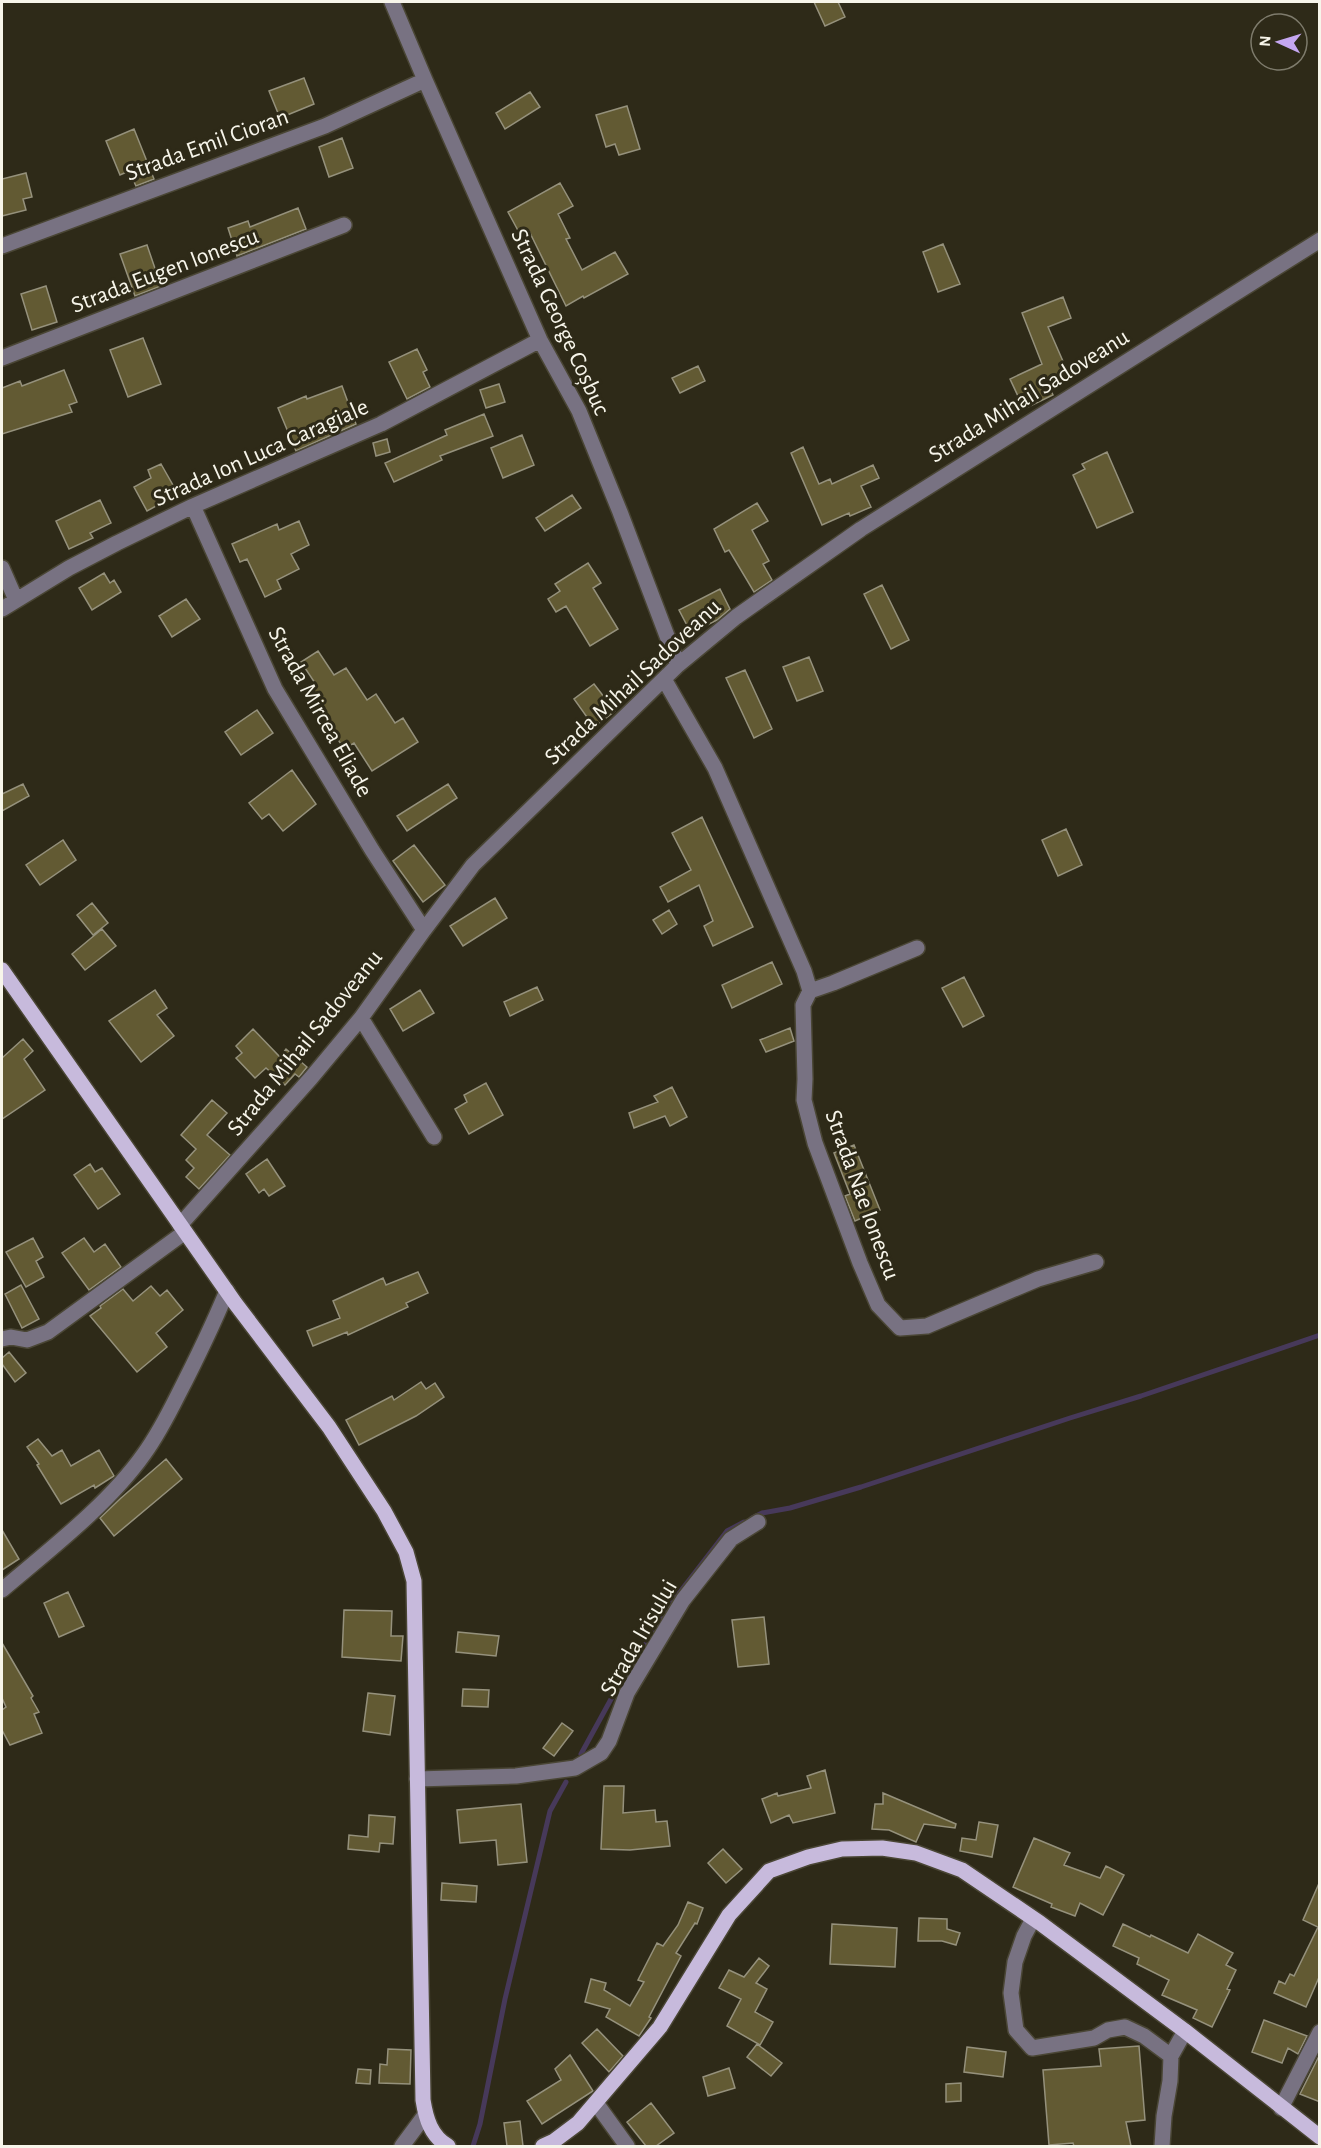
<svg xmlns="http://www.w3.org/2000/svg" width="1321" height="2148" font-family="'Alegreya Sans',sans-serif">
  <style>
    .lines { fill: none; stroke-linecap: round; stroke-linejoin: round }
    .stream { stroke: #47395a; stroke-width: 5 }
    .building { fill: #625a33; stroke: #95917c; stroke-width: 1.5 }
    .minor-casing { stroke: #4a4635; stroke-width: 18 }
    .major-casing { stroke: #4a4635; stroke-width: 18 }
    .minor { stroke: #787282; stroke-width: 15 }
    .major { stroke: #c7badc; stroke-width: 15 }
    .labels { text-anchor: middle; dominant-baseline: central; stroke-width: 6; stroke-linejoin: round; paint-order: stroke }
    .street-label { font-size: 24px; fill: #f7f5ea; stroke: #2e2a18 }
  </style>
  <rect width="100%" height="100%" fill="#2e2a18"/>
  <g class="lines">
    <path class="stream" d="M 752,1518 L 762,1513 L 790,1508 L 861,1487 L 1070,1418 L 1141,1396 L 1320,1335
      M 581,1754 L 616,1690 L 673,1601 L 727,1531 L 744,1522
      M 473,2146 L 480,2124 L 505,1999 L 550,1811 L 566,1782"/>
  </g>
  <path class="building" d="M 814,2 L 838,2 L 845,17 L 825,26 Z
    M 304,78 L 314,104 L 280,118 L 269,91 Z
    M 530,92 L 540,107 L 505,129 L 496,113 Z
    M 627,106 L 640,149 L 619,155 L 615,144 L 606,147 L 596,115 Z
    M 134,129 L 154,179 L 136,186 L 129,171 L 120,175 L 106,141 Z
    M 342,138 L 353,168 L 329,177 L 319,147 Z
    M 26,173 L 32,197 L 23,199 L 26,210 L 2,216 L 2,179 Z
    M 560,183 L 573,206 L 558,214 L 570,238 L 566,239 L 582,270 L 615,252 L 628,274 L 584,298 L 583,296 L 566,306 L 529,231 L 521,236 L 508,212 Z
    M 298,208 L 306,229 L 237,256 L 228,228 L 248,221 L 250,227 Z
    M 943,244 L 960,284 L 938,292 L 923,252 Z
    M 147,245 L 161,286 L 135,296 L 120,254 Z
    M 46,286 L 57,322 L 32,330 L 21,294 Z
    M 1063,297 L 1071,318 L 1048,327 L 1069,375 L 1048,385 L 1053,395 L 1024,409 L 1010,379 L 1042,364 L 1022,313 Z
    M 143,338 L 161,384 L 128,397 L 110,350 Z
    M 417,349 L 427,370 L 423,372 L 430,387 L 407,399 L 389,362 Z
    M 698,366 L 705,381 L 680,393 L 672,378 Z
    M 64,370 L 77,402 L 69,405 L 72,412 L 2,434 L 2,388 L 20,381 L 22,386 Z
    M 499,384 L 505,402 L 486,408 L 480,390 Z
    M 342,386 L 356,424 L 296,451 L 278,408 L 306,396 L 307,399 Z
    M 484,414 L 493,436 L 440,456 L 442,460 L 394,482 L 385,463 L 447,435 L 445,430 Z
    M 522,435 L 534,465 L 503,478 L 491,448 Z
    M 387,439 L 390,452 L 376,456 L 373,443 Z
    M 803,447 L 819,484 L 830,479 L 832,484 L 873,465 L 879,478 L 861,486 L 871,507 L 850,516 L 849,513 L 822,525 L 791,453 Z
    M 1107,452 L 1133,512 L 1097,528 L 1073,475 L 1085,469 L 1082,464 Z
    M 161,464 L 178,494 L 147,511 L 134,487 L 151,478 L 148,470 Z
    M 572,495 L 581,508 L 545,531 L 536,518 Z
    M 100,500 L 111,523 L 90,533 L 93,538 L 69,549 L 56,521 Z
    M 757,503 L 768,521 L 752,530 L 769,561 L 763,564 L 772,580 L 754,592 L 729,550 L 725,552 L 714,529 Z
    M 299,521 L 309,545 L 291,554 L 299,569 L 277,580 L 281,589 L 265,597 L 247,559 L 240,562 L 232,544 L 277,524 L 279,530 Z
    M 588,563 L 601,583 L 593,588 L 618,629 L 590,646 L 566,606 L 556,612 L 548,599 L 560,591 L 555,584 Z
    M 104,573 L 110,583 L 114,580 L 121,592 L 92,610 L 79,588 Z
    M 882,585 L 909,640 L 891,649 L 864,594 Z
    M 720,589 L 730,609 L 717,620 L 691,633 L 679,610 Z
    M 186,599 L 200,619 L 172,637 L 159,616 Z
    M 318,651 L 334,675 L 346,668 L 367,700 L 376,694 L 395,723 L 403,718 L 418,742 L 372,771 L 354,743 L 344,749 L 308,692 L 317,686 L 301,662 Z
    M 809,657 L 823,691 L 797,701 L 783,667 Z
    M 745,670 L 772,729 L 754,738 L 726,678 Z
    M 594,684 L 615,711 L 594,727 L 574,699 Z
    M 257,710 L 273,733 L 241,755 L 225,732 Z
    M 292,770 L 316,804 L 283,831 L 269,814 L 262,819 L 249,803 Z
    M 23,784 L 29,796 L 2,811 L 2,794 Z
    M 448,784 L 457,798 L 407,831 L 397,816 Z
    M 702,817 L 753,927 L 713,946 L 704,926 L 713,921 L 699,885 L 668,902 L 660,887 L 691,870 L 672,833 Z
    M 1066,829 L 1082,865 L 1058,876 L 1042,840 Z
    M 63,840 L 76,860 L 40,885 L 26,865 Z
    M 414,845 L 445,885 L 423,902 L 393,861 Z
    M 495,898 L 507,918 L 463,946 L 450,926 Z
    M 92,903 L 108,923 L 93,935 L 77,915 Z
    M 669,910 L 677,924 L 662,934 L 653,920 Z
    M 102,929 L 116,946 L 85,970 L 72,954 Z
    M 772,962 L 782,984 L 732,1008 L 722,985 Z
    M 964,977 L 984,1016 L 963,1027 L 942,988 Z
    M 537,987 L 543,1000 L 510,1016 L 504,1002 Z
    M 155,990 L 167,1008 L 157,1015 L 174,1036 L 141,1062 L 109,1021 Z
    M 420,990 L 434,1013 L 403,1031 L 390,1009 Z
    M 790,1028 L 794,1041 L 766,1052 L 760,1040 Z
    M 253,1029 L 280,1057 L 286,1049 L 307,1067 L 299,1077 L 295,1074 L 285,1085 L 266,1068 L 255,1078 L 236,1058 L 242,1053 L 236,1046 Z
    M 23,1039 L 33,1051 L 24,1059 L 45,1090 L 2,1119 L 2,1058 Z
    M 486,1083 L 503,1115 L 469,1134 L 455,1109 L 467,1102 L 464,1095 Z
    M 672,1087 L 687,1117 L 670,1126 L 665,1116 L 634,1128 L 629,1113 L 658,1102 L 654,1096 Z
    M 212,1100 L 227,1113 L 207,1135 L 230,1155 L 199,1189 L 186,1177 L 194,1168 L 186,1160 L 196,1149 L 181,1135 Z
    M 854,1145 L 880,1210 L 855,1221 L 845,1196 L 850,1194 L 834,1153 Z
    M 267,1159 L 285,1186 L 269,1196 L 264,1189 L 259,1193 L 246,1174 Z
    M 90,1164 L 95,1172 L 102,1168 L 120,1194 L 98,1209 L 74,1175 Z
    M 33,1238 L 43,1257 L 36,1261 L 44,1277 L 26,1287 L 6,1252 Z
    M 84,1238 L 94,1252 L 105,1244 L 121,1267 L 89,1290 L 62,1253 Z
    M 418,1272 L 428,1293 L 406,1303 L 408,1307 L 348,1335 L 347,1332 L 313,1346 L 307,1331 L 340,1318 L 333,1301 L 383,1278 L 386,1285 Z
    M 21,1285 L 39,1319 L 22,1328 L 5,1294 Z
    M 151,1286 L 160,1296 L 167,1290 L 183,1310 L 156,1333 L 167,1347 L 137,1372 L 90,1316 L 101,1308 L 100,1306 L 123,1289 L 133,1301 Z
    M 9,1352 L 26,1373 L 15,1382 L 2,1364 L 2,1358 Z
    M 421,1382 L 426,1389 L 435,1383 L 444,1397 L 416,1416 L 359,1445 L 346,1420 L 392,1396 L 394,1400 Z
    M 38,1439 L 52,1456 L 62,1450 L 71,1466 L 99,1450 L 114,1476 L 95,1488 L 94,1485 L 61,1504 L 37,1465 L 39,1464 L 27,1447 Z
    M 166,1459 L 182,1479 L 114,1536 L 100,1518 L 121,1498 Z
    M 2,1530 L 19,1559 L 2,1570 Z
    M 68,1592 L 84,1626 L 59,1637 L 44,1603 Z
    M 344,1610 L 392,1611 L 391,1636 L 403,1636 L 401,1661 L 342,1657 Z
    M 764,1617 L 769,1664 L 738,1667 L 732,1620 Z
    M 458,1632 L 499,1636 L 496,1656 L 456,1652 Z
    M 2,1643 L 33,1696 L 31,1698 L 39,1712 L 34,1714 L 42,1733 L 10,1745 L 2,1730 L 2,1710 L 6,1707 L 2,1698 Z
    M 463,1689 L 489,1690 L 488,1707 L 462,1706 Z
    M 368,1693 L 395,1696 L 390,1735 L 363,1731 Z
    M 562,1723 L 573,1731 L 554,1756 L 543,1748 Z
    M 825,1770 L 835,1813 L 793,1823 L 789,1815 L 771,1823 L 762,1799 L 777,1793 L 778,1796 L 811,1788 L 807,1776 Z
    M 604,1786 L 624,1786 L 623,1813 L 655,1810 L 656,1822 L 667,1821 L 670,1846 L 630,1850 L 601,1849 Z
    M 883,1793 L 956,1824 L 955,1828 L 924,1824 L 916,1842 L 889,1830 L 872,1829 L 875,1804 L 883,1804 Z
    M 521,1804 L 527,1862 L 498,1865 L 496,1840 L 460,1843 L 457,1810 Z
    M 369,1815 L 395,1817 L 393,1844 L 380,1843 L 379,1852 L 348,1849 L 349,1835 L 368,1837 Z
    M 979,1822 L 998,1825 L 992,1857 L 960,1851 L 962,1838 L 976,1840 Z
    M 1034,1838 L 1070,1853 L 1064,1865 L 1100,1878 L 1106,1866 L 1124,1875 L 1103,1915 L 1080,1903 L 1075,1916 L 1051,1907 L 1052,1904 L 1013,1887 Z
    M 723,1849 L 742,1869 L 726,1883 L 708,1863 Z
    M 1320,1881 L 1320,1975 L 1306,2007 L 1274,1993 L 1279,1981 L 1285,1984 L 1290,1974 L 1294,1976 L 1318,1927 L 1303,1920 Z
    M 442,1883 L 477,1886 L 476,1902 L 441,1900 Z
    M 688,1902 L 703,1908 L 697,1924 L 695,1923 L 676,1953 L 681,1956 L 649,2017 L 651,2018 L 639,2036 L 606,2017 L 610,2009 L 585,2002 L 591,1979 L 606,1983 L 604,1990 L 630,2006 L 644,1982 L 638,1980 L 657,1943 L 663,1946 L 678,1925 Z
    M 919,1918 L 947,1919 L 947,1929 L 960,1933 L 956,1945 L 942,1941 L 918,1941 Z
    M 832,1924 L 897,1928 L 895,1967 L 830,1964 Z
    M 1123,1924 L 1150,1937 L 1151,1935 L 1188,1953 L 1198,1934 L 1233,1953 L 1226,1965 L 1236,1970 L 1227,1989 L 1230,1990 L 1212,2027 L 1193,2018 L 1197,2010 L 1162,1995 L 1169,1980 L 1137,1964 L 1139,1958 L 1113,1946 Z
    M 759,1958 L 769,1966 L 756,1983 L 767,1989 L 755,2012 L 773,2022 L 760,2045 L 727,2026 L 741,1999 L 719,1988 L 729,1970 L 744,1977 Z
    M 1264,2020 L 1307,2036 L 1298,2054 L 1288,2048 L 1282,2063 L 1252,2052 Z
    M 597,2029 L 623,2056 L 609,2072 L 582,2043 Z
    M 757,2044 L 782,2063 L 771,2076 L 747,2057 Z
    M 1139,2046 L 1145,2120 L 1126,2122 L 1131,2146 L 1074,2146 L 1073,2143 L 1049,2145 L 1043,2070 L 1101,2066 L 1099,2049 Z
    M 967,2047 L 1006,2052 L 1003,2077 L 964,2072 Z
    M 388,2049 L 411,2050 L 410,2084 L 379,2083 L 380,2064 L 387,2065 Z
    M 1320,2054 L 1320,2102 L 1300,2094 Z
    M 570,2055 L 593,2091 L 542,2124 L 527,2101 L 561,2080 L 555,2069 Z
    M 729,2068 L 735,2088 L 708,2096 L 703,2077 Z
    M 358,2069 L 371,2070 L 370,2084 L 356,2083 Z
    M 961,2083 L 961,2101 L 946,2102 L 946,2084 Z
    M 651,2103 L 674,2133 L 656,2146 L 646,2146 L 627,2122 Z
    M 520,2121 L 523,2146 L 507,2146 L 504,2123 Z"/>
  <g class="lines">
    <defs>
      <path id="minor" d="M 392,2 L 425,80 L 540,340 L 579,411 L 620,512 L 678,665
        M 2,246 L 325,126 L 425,80
        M 2,358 L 344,225
        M 193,506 L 275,689 L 372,850 L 424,930
        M 2,568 L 16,600
        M 2,609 L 69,568 L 117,543 L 193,506 L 381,424 L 540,340
        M 664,679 L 715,768 L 804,971 L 810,991 L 803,1005 L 805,1079 L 804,1100 L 815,1143 L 860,1263 L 878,1305 L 900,1328 L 927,1326 L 1038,1279 L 1096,1262
        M 810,991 L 833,983 L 917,948
        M 361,1018 L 434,1137
        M 180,1225 L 311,1078 L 361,1018 L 424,930 L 473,865 L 678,665 L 736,617 L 861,529 L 1320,240
        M 2,1339 L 11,1337 L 27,1340 L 48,1332 L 185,1232
        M 2,1590 C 49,1550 108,1505 144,1454 C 157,1436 168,1415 178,1395 C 196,1360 212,1327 227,1291
        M 417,1779 L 516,1776 L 575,1768 L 601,1753 L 609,1741 L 627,1693 L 683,1600 L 731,1539 L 758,1522
        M 1033,1919 L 1024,1936 L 1015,1962 L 1011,1993 L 1016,2030 L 1032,2048 L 1094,2038 L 1108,2030 L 1125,2027 L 1144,2036 L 1171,2056
        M 596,2103 L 627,2146
        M 1281,2108 L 1320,2032
        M 402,2146 L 425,2115
        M 1162,2146 L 1164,2116 L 1170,2081 L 1171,2056 L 1185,2031"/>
      <path id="major" d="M 2,970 L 235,1303 L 329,1427 L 384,1511 L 406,1552 L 414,1581 L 423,2100 C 426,2119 431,2136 448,2146
        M 543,2146 L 554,2141 L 578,2123 L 660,2027 L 729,1915 L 769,1871 L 808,1857 L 842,1849 L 882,1848 L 916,1853 L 962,1870 L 1040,1923 L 1185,2031 L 1320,2137"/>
    </defs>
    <use href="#minor" class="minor-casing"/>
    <use href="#major" class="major-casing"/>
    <use href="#minor" class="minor"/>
    <use href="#major" class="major"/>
  </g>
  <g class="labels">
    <g class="street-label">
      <text transform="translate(207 145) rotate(-20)">Strada Emil Cioran</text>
      <text transform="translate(165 271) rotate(-21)">Strada Eugen Ionescu</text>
      <text transform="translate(560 322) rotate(65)">Strada George Coșbuc</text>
      <text transform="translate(1029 396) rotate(-32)">Strada Mihail Sadoveanu</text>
      <text transform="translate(261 453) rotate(-24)">Strada Ion Luca Caragiale</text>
      <text transform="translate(633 682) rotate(-43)">Strada Mihail Sadoveanu</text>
      <text transform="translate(320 712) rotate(61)">Strada Mircea Eliade</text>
      <text transform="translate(305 1043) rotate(-51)">Strada Mihail Sadoveanu</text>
      <text transform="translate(862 1195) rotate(70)">Strada Nae Ionescu</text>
      <text transform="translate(639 1638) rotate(-60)">Strada Irisului</text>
    </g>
  </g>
  <rect width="1321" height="2148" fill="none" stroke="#f7f5ea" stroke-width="6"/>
  <g transform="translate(1279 42) rotate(274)"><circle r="28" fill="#2e2a18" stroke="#7e7b6c" stroke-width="1.5"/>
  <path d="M0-4.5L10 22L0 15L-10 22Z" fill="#c5a7f1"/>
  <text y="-9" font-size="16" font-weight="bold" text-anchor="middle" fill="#f7f5ea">N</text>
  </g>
</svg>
